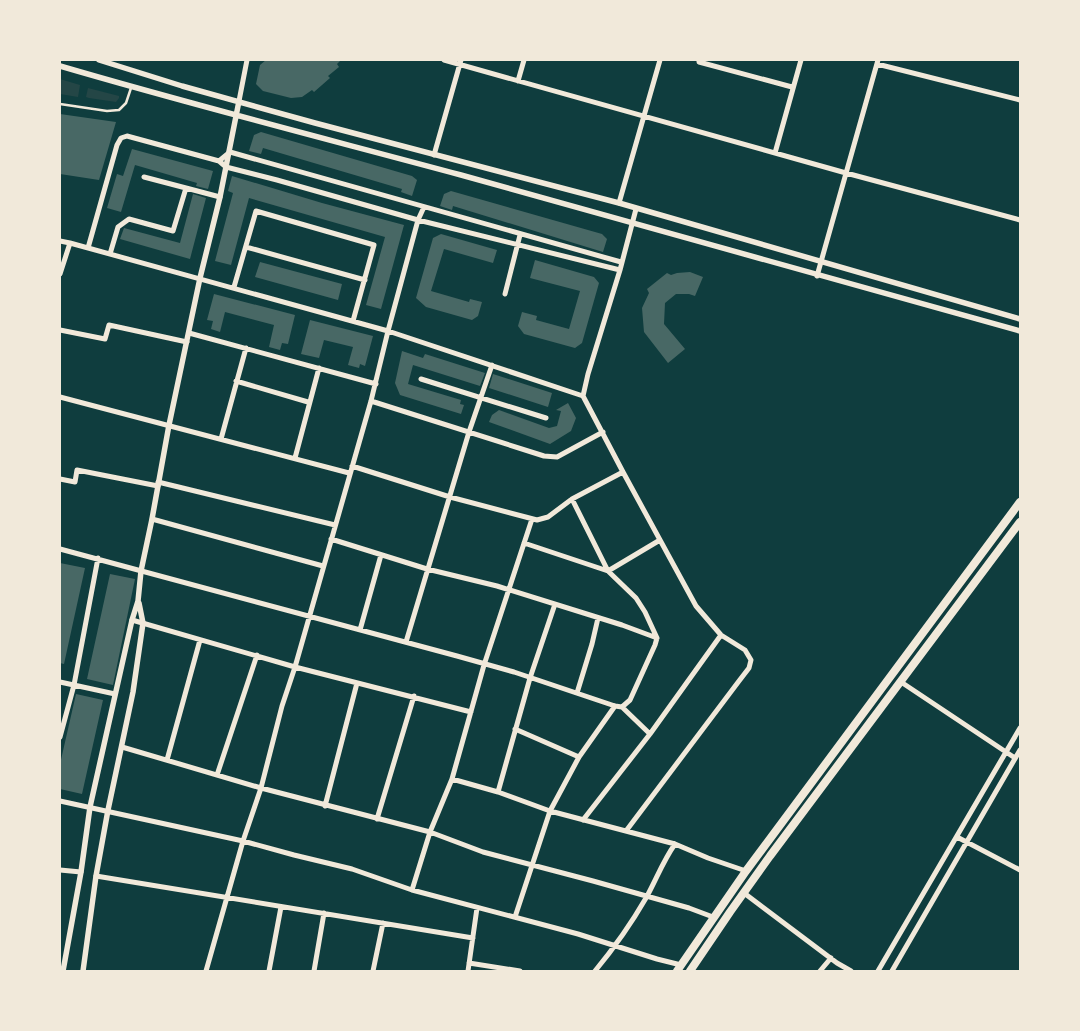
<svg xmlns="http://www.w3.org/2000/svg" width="1080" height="1031" font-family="'Source Sans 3',sans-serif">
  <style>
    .green { fill: #244646 }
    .building { fill: #486865 }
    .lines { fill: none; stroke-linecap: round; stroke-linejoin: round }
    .service { stroke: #f1e9da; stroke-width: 2.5 }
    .minor { stroke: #f1e9da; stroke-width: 5 }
    .tertiary { stroke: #f1e9da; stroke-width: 5.5 }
    .primary { stroke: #f1e9da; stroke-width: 8 }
  </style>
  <rect width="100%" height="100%" fill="#0f3d3e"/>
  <path class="green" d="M 60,79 L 80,85 L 78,97 L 60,94 Z
    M 88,88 L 119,96 L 119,98 L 116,102 L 89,98 L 86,97 Z"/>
  <path class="building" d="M 266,60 L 341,60 L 337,64 L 339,67 L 328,76 L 330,78 L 314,92 L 312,90 L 302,97 L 291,98 L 263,91 L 256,84 L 260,65 Z
    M 60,114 L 116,122 L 99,180 L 60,174 Z
    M 261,132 L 412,176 L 417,180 L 412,196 L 401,192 L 402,189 L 263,148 L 261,154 L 249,151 L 254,135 Z
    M 132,149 L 213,171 L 208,189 L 196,186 L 197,183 L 135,165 L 121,212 L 107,208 L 117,174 L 123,176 Z
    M 232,176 L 322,203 L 404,225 L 381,309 L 366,305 L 385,237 L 249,198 L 231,265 L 215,261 L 233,193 L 228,191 Z
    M 451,191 L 602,234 L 607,239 L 603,252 L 453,206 L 452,210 L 440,206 L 444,194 Z
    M 193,194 L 206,198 L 190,259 L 120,239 L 124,228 L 180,243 Z
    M 441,234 L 497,250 L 493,263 L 444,249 L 431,291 L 469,302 L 470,299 L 482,302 L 478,316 L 472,320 L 426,307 L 416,298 L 433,238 Z
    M 535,260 L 594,277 L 599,283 L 582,343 L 575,348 L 524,334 L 518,326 L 522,312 L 537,316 L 536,320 L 569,329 L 580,291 L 530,278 Z
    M 260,262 L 342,284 L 338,300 L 255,277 Z
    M 690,272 L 703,277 L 695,296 L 689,294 L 676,294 L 665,303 L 664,324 L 685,349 L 668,363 L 644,332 L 642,308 L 649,293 L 647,289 L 667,273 L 671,275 L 677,273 Z
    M 214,294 L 295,315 L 288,344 L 282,343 L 280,350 L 269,347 L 274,325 L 225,312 L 220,332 L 211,329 L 213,321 L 207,320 Z
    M 310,320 L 373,336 L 365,366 L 360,364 L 359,368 L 348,365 L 353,347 L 324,340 L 319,358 L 301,354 Z
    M 402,351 L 423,358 L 425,354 L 485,373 L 480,386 L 413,365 L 408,384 L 461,400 L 460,404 L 464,405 L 461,414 L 400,395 L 395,383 Z
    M 493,374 L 552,393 L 548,407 L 489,388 Z
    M 568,403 L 576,418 L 571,431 L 550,444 L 489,422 L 492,415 L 499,410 L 549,428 L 557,426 L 561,411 L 556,410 Z
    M 60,563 L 85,568 L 64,664 L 60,663 Z
    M 110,574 L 135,579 L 113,685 L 87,679 Z
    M 76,694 L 103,700 L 82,794 L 60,789 L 60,764 Z"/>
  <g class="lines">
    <path class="service" d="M 60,104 L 107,111 L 119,110 L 126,103 L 131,88"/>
    <path class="minor" d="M 444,60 L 846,173 L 1020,220
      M 699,60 L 699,62 L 792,87
      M 877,64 L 1020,100
      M 518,81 L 524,60
      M 239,101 L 247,60
      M 775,153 L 801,60
      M 434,155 L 461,60
      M 219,161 L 230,152 L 621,262
      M 144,177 L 186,188
      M 619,203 L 660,60
      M 60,241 L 70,243 L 60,274
      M 70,243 L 388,331 L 583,396
      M 246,247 L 365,280
      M 88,248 L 117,145 L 121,138 L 127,136 L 219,161 L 226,167 L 277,180 L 418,220 L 620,270
      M 110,254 L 118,227 L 129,219 L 173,231 L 186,188 L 220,197
      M 817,276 L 878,60
      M 234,287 L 256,211 L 374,245 L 353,321
      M 505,294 L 520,235
      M 60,330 L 105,339 L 109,325 L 187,342
      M 189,333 L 376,384
      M 421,379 L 546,418
      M 236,381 L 308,402
      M 60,397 L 349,473
      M 371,401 L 544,456 L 557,457 L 603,432
      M 221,439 L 246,348
      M 295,458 L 319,368
      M 352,466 L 450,497 L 537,520 L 548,517 L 572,499 L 623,472 L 696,606 L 721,635 L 745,650 L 751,660 L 749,668 L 739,681 L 626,831
      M 623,472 L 583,396 L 588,374 L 620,270 L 636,209
      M 60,479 L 75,482 L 77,470 L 158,486
      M 158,482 L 335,525
      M 572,499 L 608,571 L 636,598 L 645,612 L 657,638
      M 152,519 L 323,566
      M 524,543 L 608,571 L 660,540
      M 60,549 L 457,656 L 514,672 L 615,706 L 622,707 L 630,700 L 655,645 L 657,638 L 622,625 L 497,586 L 427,569 L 331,539
      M 132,620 L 295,667 L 471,712
      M 360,630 L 381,555
      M 406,642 L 469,432 L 492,365
      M 60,682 L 115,694
      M 901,682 L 1015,758
      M 577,693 L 592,644 L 598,618
      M 622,707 L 650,734
      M 515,729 L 579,757
      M 60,737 L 74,685 L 98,558
      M 122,747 L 261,788 L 430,832 L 483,852 L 593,881 L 689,908 L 713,917
      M 167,760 L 200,640
      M 217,775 L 257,655
      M 452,779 L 498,792 L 550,811 L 675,844 L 708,858 L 746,871
      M 498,792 L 530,678 L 555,604
      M 60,801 L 243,841 L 294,855 L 352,869 L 412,890 L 578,934 L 657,959 L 681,965
      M 325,806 L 357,683
      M 377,819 L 414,696
      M 583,820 L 650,734 L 721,635
      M 957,837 L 1020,870
      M 60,870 L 81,872
      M 96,876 L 473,938
      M 412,890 L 430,832 L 452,779 L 484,665 L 532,519
      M 744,893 L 837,963 L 851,971
      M 515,917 L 550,811 L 579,757 L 615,706
      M 469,963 L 520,971
      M 206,971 L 243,841 L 261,788 L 282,706 L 295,667 L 371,401 L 388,331 L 418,220 L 424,207
      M 269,971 L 281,907
      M 314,971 L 324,913
      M 373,971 L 383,923
      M 468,971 L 477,908
      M 595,971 C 614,948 631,924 646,898 C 656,880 663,861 675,844
      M 820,971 L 831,958
      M 878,971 L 1020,728
      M 892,971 L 1020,750"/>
    <path class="tertiary" d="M 99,60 L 182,86 L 315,123 L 619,203 L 1020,319
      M 60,66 C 193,105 327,139 461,175 C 647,227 833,280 1020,331
      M 63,971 L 81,872 L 90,807 L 132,620 L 138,601 L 141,571 L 152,519 L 169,425 L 200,278 L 220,197 L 239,101
      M 83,971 L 96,876 L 108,810 L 133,692 L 143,623 L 139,603"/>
    <path class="primary" d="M 677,971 L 746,871 L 1020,502
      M 690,971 L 730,912 L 770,856 L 1020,522"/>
  </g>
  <rect width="1080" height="1031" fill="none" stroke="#f1e9da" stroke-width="122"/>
</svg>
